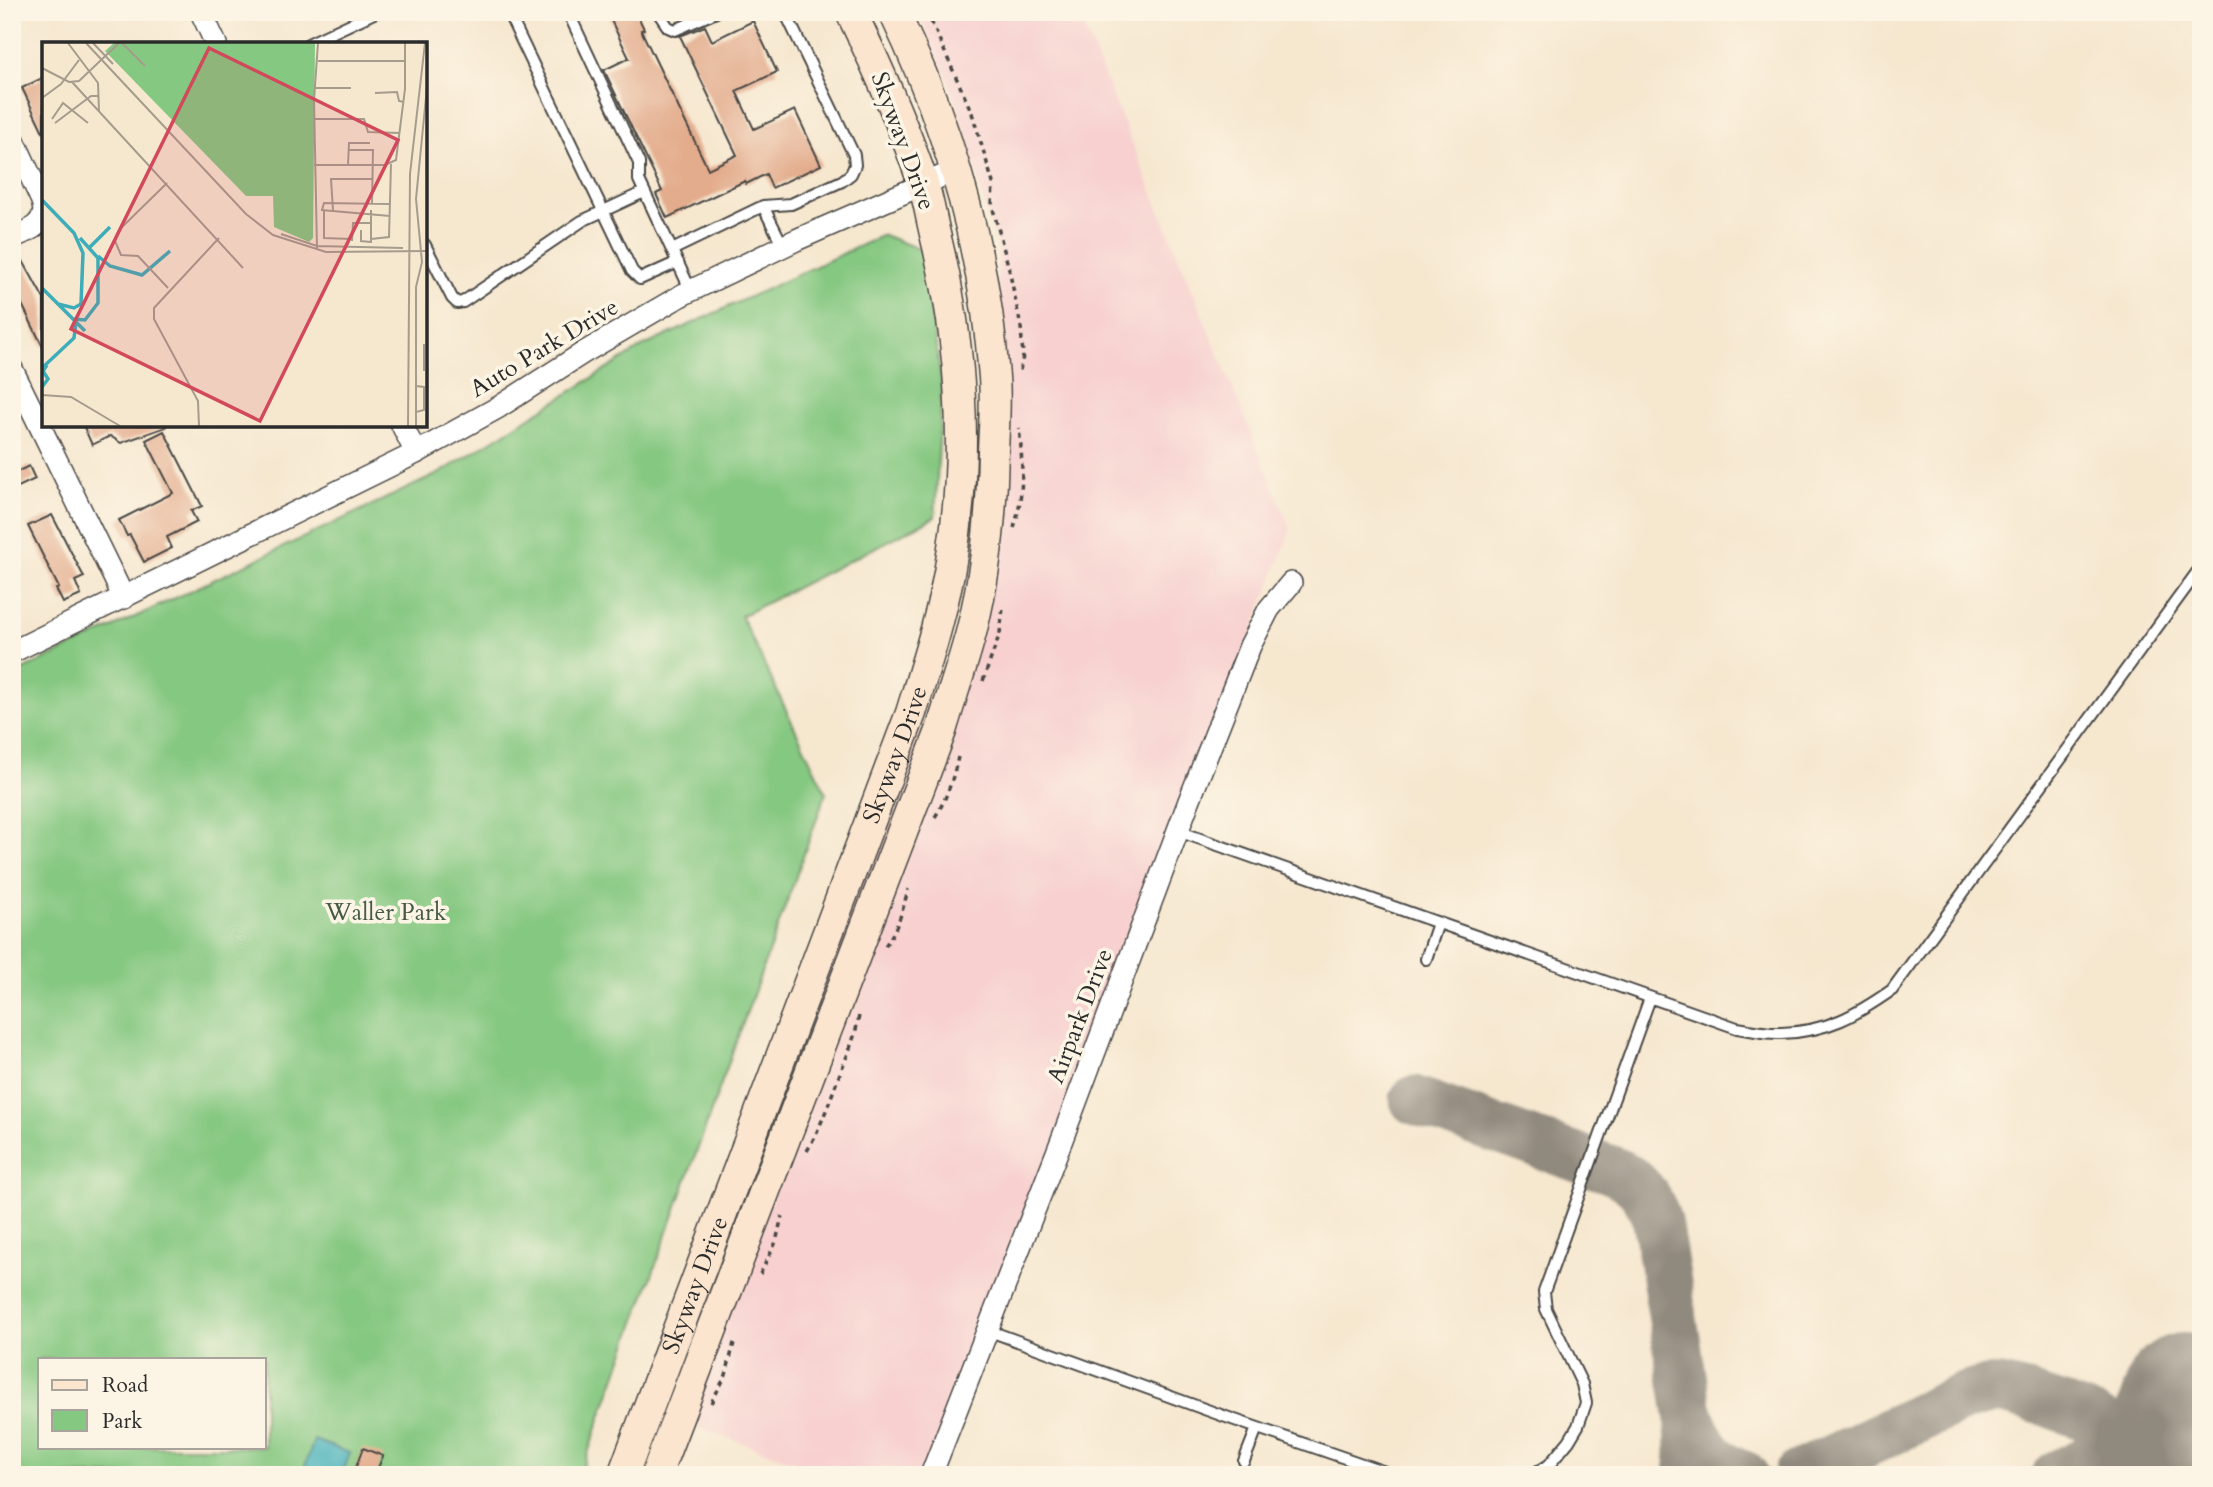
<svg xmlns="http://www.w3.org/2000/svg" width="2213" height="1487" font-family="Cardo,serif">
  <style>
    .built { fill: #f7d0cf }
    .green { fill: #85c881; stroke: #587a56; stroke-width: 2; fill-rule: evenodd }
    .water { fill: #3dadb9; stroke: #346c72; stroke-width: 2 }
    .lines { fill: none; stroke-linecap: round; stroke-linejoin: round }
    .taxiway { stroke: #90897d; stroke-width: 49 }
    .runway { stroke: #90897d; stroke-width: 122 }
    .building { fill: #e3ac8c }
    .lane-casing { stroke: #494744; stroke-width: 14 }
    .street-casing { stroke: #494744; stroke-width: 24 }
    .secondary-casing { stroke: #494744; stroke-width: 33 }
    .path { stroke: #494744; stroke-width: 3.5; stroke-dasharray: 5 5; stroke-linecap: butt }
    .lane { stroke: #fff; stroke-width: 10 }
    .street { stroke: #fff; stroke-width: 21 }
    .secondary { stroke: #fbe5cf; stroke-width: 30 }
    .labels { text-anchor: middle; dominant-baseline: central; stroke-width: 7; stroke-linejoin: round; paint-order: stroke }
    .street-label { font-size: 24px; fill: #2b2b2b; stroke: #fcf5e5 }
    .park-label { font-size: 24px; fill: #465a45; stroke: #fcf5e5 }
    .inset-river { fill: none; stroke: #3dadb9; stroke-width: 3.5 }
    .inset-road { fill: none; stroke: #a59c8d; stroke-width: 2 }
    .view { fill: #d1495b; fill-opacity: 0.15; stroke: #d1495b; stroke-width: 3.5 }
    .inset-edge { fill: none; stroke: #2b2b2b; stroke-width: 3.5 }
  </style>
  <rect width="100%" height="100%" fill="#fcf5e5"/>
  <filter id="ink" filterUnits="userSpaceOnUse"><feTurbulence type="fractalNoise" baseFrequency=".0143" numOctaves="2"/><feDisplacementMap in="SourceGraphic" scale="14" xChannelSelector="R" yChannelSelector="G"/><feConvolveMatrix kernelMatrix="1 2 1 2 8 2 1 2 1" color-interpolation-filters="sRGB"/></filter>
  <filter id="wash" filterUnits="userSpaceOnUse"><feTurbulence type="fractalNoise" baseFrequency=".00686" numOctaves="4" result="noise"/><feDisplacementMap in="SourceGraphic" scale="28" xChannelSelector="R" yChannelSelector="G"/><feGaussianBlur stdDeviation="1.57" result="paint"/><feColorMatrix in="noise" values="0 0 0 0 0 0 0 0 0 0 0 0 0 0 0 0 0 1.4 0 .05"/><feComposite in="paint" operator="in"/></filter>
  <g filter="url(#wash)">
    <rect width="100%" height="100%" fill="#f6e7cf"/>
    <path class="built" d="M 917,12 L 1078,12 L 1291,530 L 931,1475 L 832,1475 L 652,1411 L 845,918 L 967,614 L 991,378 L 998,251 L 952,91 Z"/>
    <path class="green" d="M 883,235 L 922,250 L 942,386 L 935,517 L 741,616 L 826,793 L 580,1475 L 12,1475 L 12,675 L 440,473 L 644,346 ZM 40,1359 L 264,1359 L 264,1447 L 40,1447 Z"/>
    <path class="water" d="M 314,1440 L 350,1453 L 342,1475 L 302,1475 Z"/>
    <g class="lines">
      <path class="taxiway" d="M 1414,1100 L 1612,1170 C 1637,1180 1649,1196 1657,1221 L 1689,1419 L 1690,1453 L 1688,1475
        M 1688,1410 C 1696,1440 1712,1466 1744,1475
        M 1798,1475 L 1964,1397 C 1976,1393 1988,1389 2001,1390 C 2017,1392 2101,1419 2113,1429 C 2127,1439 2135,1459 2141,1475
        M 2056,1475 L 2157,1428 L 2174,1424 L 2201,1425
        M 2161,1475 L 2175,1464 L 2201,1451"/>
      <path class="runway" d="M 2156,1475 L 2185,1394"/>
    </g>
    <g id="blocks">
      <path class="building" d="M 607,12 L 636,12 L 644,29 L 641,30 L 708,169 L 737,155 L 680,36 L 705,26 L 712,41 L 753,21 L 777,72 L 736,91 L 754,129 L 795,110 L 821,165 L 772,188 L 766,174 L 746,184 L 745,181 L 667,218 L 656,194 L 662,191 L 604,70 L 629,58 Z
        M 44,77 L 44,134 L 22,88 Z
        M 17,250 L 44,299 L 44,349 L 12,284 L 12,251 Z
        M 83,425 L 165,425 L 166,427 L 121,443 L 110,436 L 92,445 Z
        M 164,431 L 202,506 L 191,511 L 197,522 L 167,537 L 172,548 L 144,562 L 130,535 L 127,536 L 119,520 L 173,493 L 146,440 Z
        M 29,466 L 35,479 L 12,490 L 12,474 Z
        M 52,515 L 84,577 L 75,581 L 81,595 L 63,603 L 56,589 L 59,588 L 28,526 Z
        M 363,1448 L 383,1456 L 375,1475 L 353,1475 Z"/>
    </g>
  </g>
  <g filter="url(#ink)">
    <use href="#blocks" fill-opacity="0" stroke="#494744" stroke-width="2"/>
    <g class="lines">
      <defs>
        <path id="lane" d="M 508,12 L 632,271 L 640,279 L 678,262
          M 568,12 L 639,163 L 639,180 L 691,291
          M 658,12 L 668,27 L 675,30 L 716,12
          M 308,44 L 376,12
          M 763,206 L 783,246
          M 425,245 L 452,298 L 457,303 L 463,302 L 582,221 L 644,192
          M 672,250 L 763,206 L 791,204 L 842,181 L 851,174 L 855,165 L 854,155 L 785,12
          M 1178,831 L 1737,1028 C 1751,1030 1766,1034 1781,1033 C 1827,1032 1856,1015 1892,990 L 2201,567
          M 1426,959 L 1438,923
          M 987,1330 L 1229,1418 L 1394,1475
          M 1244,1461 L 1257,1428
          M 1533,1475 L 1549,1465 L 1569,1441 L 1578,1426 L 1586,1403 L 1582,1384 L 1546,1309 L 1544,1292 L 1650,998"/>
        <path id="street" d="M 201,12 L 216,44
          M 12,136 L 42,201 L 44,210
          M 12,238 C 26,231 41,228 44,211
          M 12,369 L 124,598
          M 402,425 L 416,453
          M 12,652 L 416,453 L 499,407 L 583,353 L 682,295 L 796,240 L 956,170
          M 931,1475 L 1061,1142 L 1189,801 L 1250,646 L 1269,609 L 1291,583"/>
        <g id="secondary">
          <path id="s1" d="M 623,1475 L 911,713 C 927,661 944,609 952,555 C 969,447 961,339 935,234 C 931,217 928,199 923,183 C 904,126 877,66 851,12"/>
          <path d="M 656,1475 L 941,731 C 951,697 963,664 972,629 C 986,573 992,510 993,451 C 994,427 996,402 994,377 C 985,250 949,127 894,12"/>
        </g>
      </defs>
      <use href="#lane" class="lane-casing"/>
      <use href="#street" class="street-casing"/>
      <use href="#secondary" class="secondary-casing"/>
      <path class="path" d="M 927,12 L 972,113 L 993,183 L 992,205 L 1009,269 L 1021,327 L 1023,356 L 1019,375
        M 1014,528 C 1024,496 1023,461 1019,428
        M 983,681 L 1000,633 L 1003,608
        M 935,817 C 947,798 953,779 958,757
        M 885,946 C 898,928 903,910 908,889
        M 807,1151 C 821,1127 830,1100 840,1073 C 848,1054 856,1035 859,1015
        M 760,1274 L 776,1242 L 782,1216
        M 711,1403 L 726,1375 L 735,1339"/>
      <use href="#lane" class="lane"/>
      <use href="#street" class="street"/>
      <use href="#secondary" class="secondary"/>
    </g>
  </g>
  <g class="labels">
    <g class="street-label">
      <text transform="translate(903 141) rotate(70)">Skyway Drive</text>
      <text transform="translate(544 348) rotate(-31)">Auto Park Drive</text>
      <text stroke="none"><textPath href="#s1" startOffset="770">Skyway Drive</textPath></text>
      <text transform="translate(1080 1016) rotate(-69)">Airpark Drive</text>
      <text stroke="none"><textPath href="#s1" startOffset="203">Skyway Drive</textPath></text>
    </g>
    <g class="park-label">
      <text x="386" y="912">Waller Park</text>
    </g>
  </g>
  <g transform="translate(42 42)">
    <rect width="385" height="385" fill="#f6e7cf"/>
    <path d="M 72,1 L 273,1 L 271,196 L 267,200 L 232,185 L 231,154 L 204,154 L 63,9 Z" fill="#85c881"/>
    <path class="inset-river" d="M 0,158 L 32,191 L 41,211 L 39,262 L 32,266 L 16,262M 46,207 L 68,185M 56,214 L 68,224 L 100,233 L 128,209M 0,246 L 43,289M 31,277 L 43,278 L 56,261 L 56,216 L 38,196M 0,326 L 32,296 L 34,280M 0,345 L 6,337 L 1,329 L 5,323"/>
    <path class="inset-road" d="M 26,1 L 56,41 L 57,69M 44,1 L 204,172 L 231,193 L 284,210 L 385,209M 51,1 L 71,22M 80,1 L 103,24M 276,19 L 363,19M 0,26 L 27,40 L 37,39 L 77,1M 30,40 L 201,226M 273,46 L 309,46M 333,51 L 355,50 L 357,59 L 362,60M 0,56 L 19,42 L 37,18M 10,77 L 21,61 L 46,81M 272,77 L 322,77 L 326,90 L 358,91M 13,81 L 49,54 L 56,54M 306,108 L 331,108 L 330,162M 272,123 L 343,123 L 354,118 L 363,47 L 363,1M 306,123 L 307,101 L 328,101M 125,141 L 77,188 L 73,199 L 79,213 L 96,214 L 126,246M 279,168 L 348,174M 280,168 L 282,161 L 347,162M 282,168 L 282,196 L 310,197M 291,168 L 289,137 L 331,137M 319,188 L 319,199 L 329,200M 239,192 L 275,204 L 361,206M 329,197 L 347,195 L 349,122M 310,199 L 311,181 L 329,181M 329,201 L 329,168M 275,207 L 272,58 L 276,1M 382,329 L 382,302M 0,353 L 29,355 L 78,384M 374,370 L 382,368 L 382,345 L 374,344M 157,384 L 156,359 L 112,277 L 112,266 L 177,196M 366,384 L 368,132 L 383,1M 374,384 L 374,245 L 380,220 L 374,157 L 385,45"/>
    <path class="view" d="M 167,6 L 356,98 L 218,379 L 29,287 Z"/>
    <rect width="385" height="385" class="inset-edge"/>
  </g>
  <rect width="2213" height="1487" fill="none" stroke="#fcf5e5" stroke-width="42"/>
  <rect x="38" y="1358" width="228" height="91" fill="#fcf5e5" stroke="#a8a49b" stroke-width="2"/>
  <rect x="52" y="1380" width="35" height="10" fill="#fbe5cf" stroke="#a8a49b" stroke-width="2"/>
  <text x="102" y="1392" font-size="21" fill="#2b2b2b">Road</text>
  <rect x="52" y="1410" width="35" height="21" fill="#85c881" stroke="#a8a49b" stroke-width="2"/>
  <text x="102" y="1428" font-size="21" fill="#2b2b2b">Park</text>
</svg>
